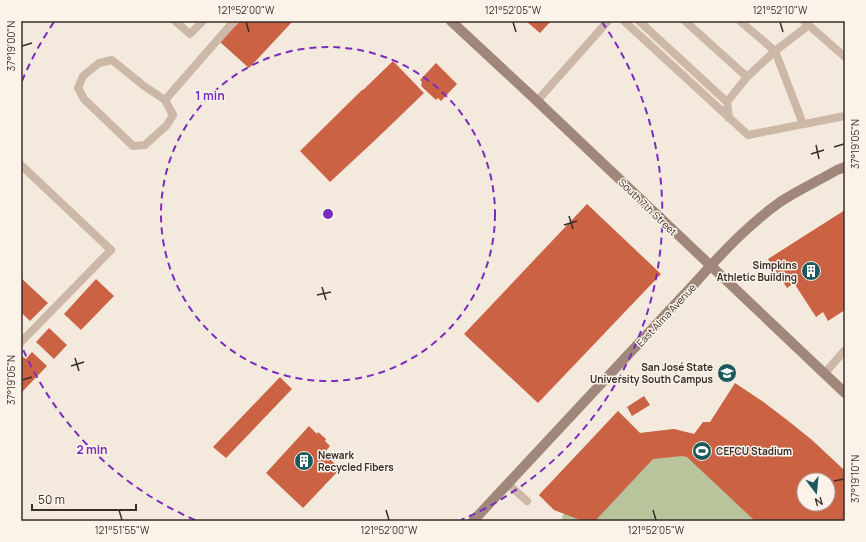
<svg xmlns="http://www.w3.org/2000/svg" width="866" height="542" font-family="Manrope,sans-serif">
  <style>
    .green { fill: #b7c49c; fill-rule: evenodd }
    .building { fill: #cb6244; fill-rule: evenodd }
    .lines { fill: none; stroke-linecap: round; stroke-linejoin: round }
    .lane { stroke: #cdb8a8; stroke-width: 8 }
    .secondary { stroke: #a08779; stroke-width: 10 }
    .ticks { fill: none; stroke: #392e29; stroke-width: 1.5 }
    .ring { fill: none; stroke: #7b2cbf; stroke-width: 2; stroke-dasharray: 7 5 }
    .labels { text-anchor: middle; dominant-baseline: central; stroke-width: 3; stroke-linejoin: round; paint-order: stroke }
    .street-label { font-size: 10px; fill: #392e29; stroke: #fbf3ea }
    .poi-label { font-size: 10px; font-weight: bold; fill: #392e29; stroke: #fbf3ea; text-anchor: end }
    .centre { fill: #7b2cbf; stroke: #fbf3ea; stroke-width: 2 }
    .ring-label { font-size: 12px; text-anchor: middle; font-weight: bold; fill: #7b2cbf; stroke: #fbf3ea; stroke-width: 3; stroke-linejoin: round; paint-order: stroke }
    .neatline { fill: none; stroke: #392e29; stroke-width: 1.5 }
    .ticks-label { font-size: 10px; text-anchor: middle; fill: #392e29 }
  </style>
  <rect width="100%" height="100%" fill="#f4e9dd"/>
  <path class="green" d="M 762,401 C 791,423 819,445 845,471 L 845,521 L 561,521 L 564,513 L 554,510 L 539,495 L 618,411 L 640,433 L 674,429 L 694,434 L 710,422 ZM 804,480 L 828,480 L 828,504 L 804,504 Z"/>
  <path class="building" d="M 240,21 L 293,21 L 249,68 L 220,42 Z
    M 526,21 L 551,21 L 540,33 Z
    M 393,61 L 424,93 L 394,122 L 372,143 L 330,182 L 300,151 L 362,90 L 363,90 Z
    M 436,63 L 457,84 L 441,101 L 438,98 L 436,100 L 421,86 L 422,85 L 421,84 L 422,82 L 420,80 Z
    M 587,204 L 661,274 L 538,403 L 464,334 Z
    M 845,210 L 845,310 L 828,321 L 823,312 L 816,317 L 794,283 L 787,288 L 768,259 Z
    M 21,278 L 48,303 L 30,321 L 21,312 Z
    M 96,279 L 114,296 L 81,330 L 64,314 Z
    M 49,328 L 67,345 L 54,359 L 36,342 Z
    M 32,352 L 47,366 L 21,393 L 21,359 L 23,357 L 26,359 Z
    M 280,377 L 292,389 L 226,458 L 213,447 Z
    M 735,383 L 762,401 L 787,420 L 812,440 L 845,471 L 845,521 L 755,521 L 687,457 L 682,456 L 653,459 L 595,521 L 583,521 L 554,510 L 539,495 L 618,411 L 640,433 L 674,429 L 694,434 L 703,422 L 710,422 ZM 804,480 L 828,480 L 828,504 L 804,504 Z
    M 644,396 L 650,405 L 632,416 L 627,407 Z
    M 309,426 L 317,434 L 318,432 L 326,439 L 325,441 L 330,446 L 324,453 L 340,469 L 303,508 L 266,473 Z"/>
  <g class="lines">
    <path class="lane" d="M 175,21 L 190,34 L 203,21
      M 624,21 L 748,135 L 845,116
      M 639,21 L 727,102 L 729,118
      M 685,21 L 747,77
      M 740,21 L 775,51 L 803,124
      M 804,21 L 845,57
      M 112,60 L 144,86 L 165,100 L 173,115 L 167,125 L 145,145 L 133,146 L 84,99 L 78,88 L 83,76 L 99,63 Z
      M 165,100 L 234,21
      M 537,101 L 608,21
      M 727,102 L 747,77 L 775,51 L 809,25
      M 21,165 L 111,250 L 21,342
      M 824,374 L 845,350
      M 508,484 L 527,501"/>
    <path class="secondary" d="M 451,21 L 537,101 L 845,393
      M 473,521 L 695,283 C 721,254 748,225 780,202 C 798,190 818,181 837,170 L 845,167"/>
  </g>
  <path class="ticks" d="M 246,22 L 249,32M 513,22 L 516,32M 780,22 L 783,32M 22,46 L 32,43M 816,145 L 819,159M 834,147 L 844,144M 811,154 L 824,150M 569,216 L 573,229M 564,225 L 577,221M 322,287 L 326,300M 317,295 L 331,292M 75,358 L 79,371M 71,366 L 84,362M 22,380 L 32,377M 834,481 L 844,479M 119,510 L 122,520M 386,510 L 389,520M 653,510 L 656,520"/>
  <g class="ring">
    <circle cx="328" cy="214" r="167"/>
    <path d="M195 520A334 334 0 0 1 22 347M22 81A334 334 0 0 1 54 22M602 22A334 334 0 0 1 461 520"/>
  </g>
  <defs>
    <symbol id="building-disc" viewBox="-11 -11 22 22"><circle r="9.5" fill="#1c5a5d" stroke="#fbf3ea"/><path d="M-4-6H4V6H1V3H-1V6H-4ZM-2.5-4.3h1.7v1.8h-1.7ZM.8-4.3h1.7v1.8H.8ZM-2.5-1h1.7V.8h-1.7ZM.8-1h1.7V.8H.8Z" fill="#fff"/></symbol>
    <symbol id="university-disc" viewBox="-11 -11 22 22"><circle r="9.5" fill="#1c5a5d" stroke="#fbf3ea"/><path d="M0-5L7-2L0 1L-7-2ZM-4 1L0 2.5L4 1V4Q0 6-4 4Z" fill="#fff"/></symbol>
    <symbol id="stadium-disc" viewBox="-11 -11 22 22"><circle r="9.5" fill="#1c5a5d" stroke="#fbf3ea"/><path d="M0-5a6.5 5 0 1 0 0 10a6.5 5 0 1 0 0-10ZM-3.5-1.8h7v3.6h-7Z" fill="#fff"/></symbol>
  </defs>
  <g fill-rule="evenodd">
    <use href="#building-disc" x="800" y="260" width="22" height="22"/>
    <use href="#university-disc" x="716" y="362" width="22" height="22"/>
    <use href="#stadium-disc" x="691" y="440" width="22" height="22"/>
    <use href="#building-disc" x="293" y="450" width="22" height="22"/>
  </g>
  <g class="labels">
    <g class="street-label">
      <text transform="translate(648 207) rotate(44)">South 7th Street</text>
      <text transform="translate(666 315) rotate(-47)">East Alma Avenue</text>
    </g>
    <g class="poi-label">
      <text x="797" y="265">Simpkins<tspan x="797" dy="12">Athletic Building</tspan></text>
      <text x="713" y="367">San José State<tspan x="713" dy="12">University South Campus</tspan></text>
      <text x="716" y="451" text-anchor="start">CEFCU Stadium</text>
      <text x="318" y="455" text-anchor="start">Newark<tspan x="318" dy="12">Recycled Fibers</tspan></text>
    </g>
  </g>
  <circle cx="328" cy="214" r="6" class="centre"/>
  <g class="ring-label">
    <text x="210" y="100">1 min</text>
    <text x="92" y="454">2 min</text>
  </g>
  <rect width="866" height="542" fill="none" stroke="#fbf3ea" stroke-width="44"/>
  <g transform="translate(816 492) rotate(164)"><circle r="19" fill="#fbf3ea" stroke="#ada49d"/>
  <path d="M0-3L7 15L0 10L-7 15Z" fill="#1c5a5d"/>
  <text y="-6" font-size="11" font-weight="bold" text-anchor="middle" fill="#392e29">N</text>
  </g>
  <path d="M32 504v6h104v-6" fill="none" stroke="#392e29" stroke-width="2"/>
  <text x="38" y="504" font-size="12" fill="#392e29" stroke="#fbf3ea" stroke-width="3" paint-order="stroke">50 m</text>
  <rect x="22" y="22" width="822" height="498" class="neatline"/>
  <g class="ticks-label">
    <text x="246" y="14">121°52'00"W</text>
    <text x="513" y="14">121°52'05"W</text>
    <text x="780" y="14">121°52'10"W</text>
    <text transform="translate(11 46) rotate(-90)" y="4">37°19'00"N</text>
    <text transform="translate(855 144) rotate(-90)" y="4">37°19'05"N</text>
    <text transform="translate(11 380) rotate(-90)" y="4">37°19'05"N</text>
    <text transform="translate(855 479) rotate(-90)" y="4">37°19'10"N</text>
    <text x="122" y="534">121°51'55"W</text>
    <text x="389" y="534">121°52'00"W</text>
    <text x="656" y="534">121°52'05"W</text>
  </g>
</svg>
